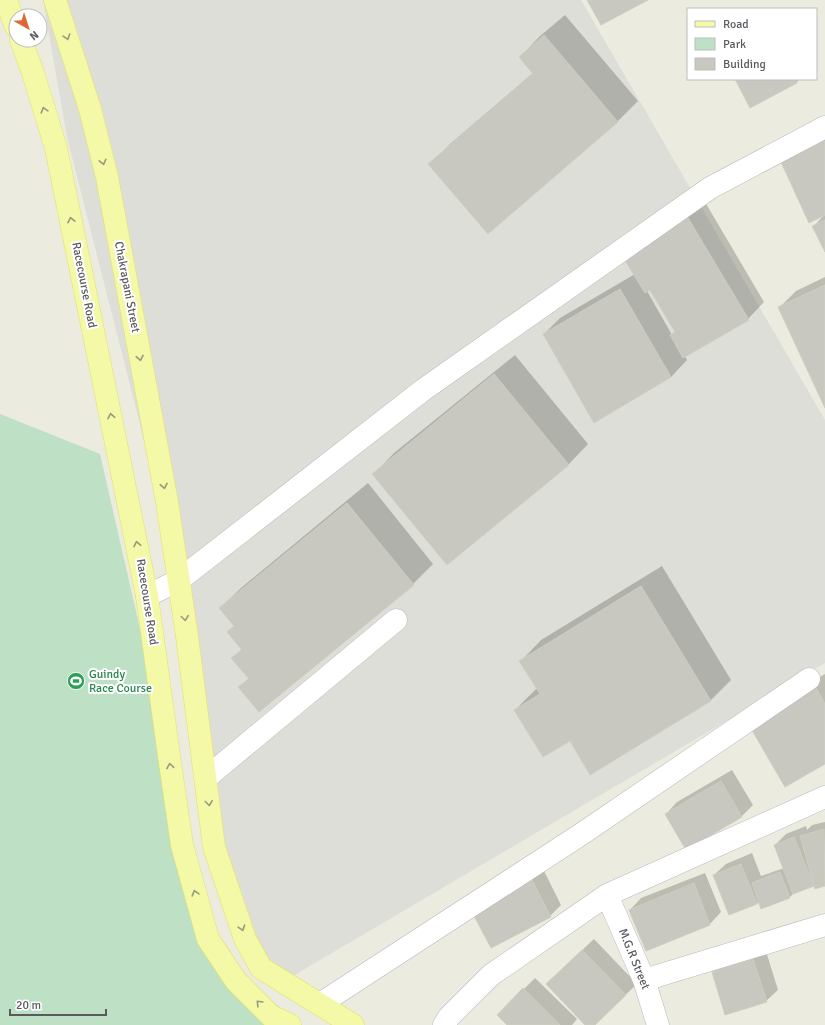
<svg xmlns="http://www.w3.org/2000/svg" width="825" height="1025" font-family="Signika,sans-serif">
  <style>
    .industrial { fill: #deded8 }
    .green { fill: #bee1c6 }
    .shadow { fill: #0003; fill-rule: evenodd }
    .building { fill: #c8c7c0; stroke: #cfcebf }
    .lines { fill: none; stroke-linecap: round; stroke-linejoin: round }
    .minor-casing { stroke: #b8b8be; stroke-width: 23 }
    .major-casing { stroke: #e7e05d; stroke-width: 23 }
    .minor { stroke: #fff; stroke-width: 22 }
    .major { stroke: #f3f9a7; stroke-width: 22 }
    .oneway { stroke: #979a7c }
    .labels { text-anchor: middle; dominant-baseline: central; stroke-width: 4; stroke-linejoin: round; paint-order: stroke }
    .street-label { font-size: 12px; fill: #595a60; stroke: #fff }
    .leisure-label { font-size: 12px; fill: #27864d; stroke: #fff; text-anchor: start }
  </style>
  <rect width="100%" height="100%" fill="#ebebe0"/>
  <path class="industrial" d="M 43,0 L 581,0 L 825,420 L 825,663 L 281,983 L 238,934 L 169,539 L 67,137 Z"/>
  <path class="green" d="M 0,414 L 100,454 L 204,909 L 226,958 L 252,985 L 302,1025 L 0,1025 Z"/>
  <path class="shadow" d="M 565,15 L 638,101 L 618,121 L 488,232 L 430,164 L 450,144 L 533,73 L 520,57 L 540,36 Z
    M 736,79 L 800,79 L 796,83 Z
    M 825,136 L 825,250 L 814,226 L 824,215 L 782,162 Z
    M 705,202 L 764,302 L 748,319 L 685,356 L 687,360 L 671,377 L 595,421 L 544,334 L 560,318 L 635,274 L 625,257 ZM 650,289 L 676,331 L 672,335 L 647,291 Z
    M 825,277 L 825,405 L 780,307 L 796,291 Z
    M 515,355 L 588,444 L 568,465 L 374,474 L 394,453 Z
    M 368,483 L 433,564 L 413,584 L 240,687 L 249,678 L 233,658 L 242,649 L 235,626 L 220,608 L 241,588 Z
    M 662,566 L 731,680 L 711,700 L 591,774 L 570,740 L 515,710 L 537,688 L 521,661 L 541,640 Z
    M 825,674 L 825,762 L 766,709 Z
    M 732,770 L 753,805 L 742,816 L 666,814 L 677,802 Z
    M 825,822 L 825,885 L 816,888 L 815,884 L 795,892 L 790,897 L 759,901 L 757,904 L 714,875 L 726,864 L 752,853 L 761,876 L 784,868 L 775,845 L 786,834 L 806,826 L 807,830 L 812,825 Z
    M 543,869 L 561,905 L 550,916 L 473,912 Z
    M 705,873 L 721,912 L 710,924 L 646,950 L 630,910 L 641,898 Z
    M 594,939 L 637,984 L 594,1025 L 586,1025 L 558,973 Z
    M 765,948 L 778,990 L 766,1001 L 713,972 L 724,961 Z
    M 535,978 L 577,1019 L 572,1025 L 508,1025 L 498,1015 Z"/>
  <path class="building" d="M 587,0 L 648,0 L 601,25 Z
    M 544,35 L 618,122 L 488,234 L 428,164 L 533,74 L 519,57 Z
    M 735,79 L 794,79 L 797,83 L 750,108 Z
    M 825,141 L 825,215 L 809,223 L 781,162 Z
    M 688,218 L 749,320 L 683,358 L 670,335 L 675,332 L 650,290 L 645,293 L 623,257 Z
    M 825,220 L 825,252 L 812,226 Z
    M 825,285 L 825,408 L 778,307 Z
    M 620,289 L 671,377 L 594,423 L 543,334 Z
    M 494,374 L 569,465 L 447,565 L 372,474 Z
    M 347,503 L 414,585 L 259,712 L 238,687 L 249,679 L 231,658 L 242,650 L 227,632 L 234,626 L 219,608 Z
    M 641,586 L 711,701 L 590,775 L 570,741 L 543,757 L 514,710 L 540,694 L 519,661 Z
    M 815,686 L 825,704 L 825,764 L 785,787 L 749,725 Z
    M 721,781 L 742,817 L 686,850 L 665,814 Z
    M 824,829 L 825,886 L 815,889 L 800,836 Z
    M 794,837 L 814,886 L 793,894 L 774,845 Z
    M 741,864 L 757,904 L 729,915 L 713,875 Z
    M 780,872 L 790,898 L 761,909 L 752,883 Z
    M 532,880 L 551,917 L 491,948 L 472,912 Z
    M 694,883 L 710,925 L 646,951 L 629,910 Z
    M 582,950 L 626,995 L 595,1025 L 585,1025 L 546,984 Z
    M 753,959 L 767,1002 L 725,1015 L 712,972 Z
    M 523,988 L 560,1025 L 507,1025 L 497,1015 Z"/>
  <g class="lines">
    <defs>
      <path id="minor" d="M 147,596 L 179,580 L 423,390 L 710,188 L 825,127
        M 206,778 L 396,620
        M 607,895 L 644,980 L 658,1025
        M 644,980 L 825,925
        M 320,1004 L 580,835 L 809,679
        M 444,1025 L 449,1017 L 491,975 L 607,895 L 825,797"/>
      <path id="major" d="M 6,0 L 16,27
        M 55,0 L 90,109 L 107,177 L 167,502 L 187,636 L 214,847 L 245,939 L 261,968 L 353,1025
        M 21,40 L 33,73 L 56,148 L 147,596 L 169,756 L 182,845 L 208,939 L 236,981 L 271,1016 L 290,1025"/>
    </defs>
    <use href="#minor" class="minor-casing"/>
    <use href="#major" class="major-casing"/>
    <use href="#minor" class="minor"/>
    <use href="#major" class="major"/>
  </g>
  <defs><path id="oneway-chevron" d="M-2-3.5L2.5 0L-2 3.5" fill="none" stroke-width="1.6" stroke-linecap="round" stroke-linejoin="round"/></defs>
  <g class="oneway">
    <use href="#oneway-chevron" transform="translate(67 37) rotate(72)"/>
    <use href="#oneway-chevron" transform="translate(44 110) rotate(-107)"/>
    <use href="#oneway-chevron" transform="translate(103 162) rotate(76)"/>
    <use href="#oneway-chevron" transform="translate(71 220) rotate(-102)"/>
    <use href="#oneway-chevron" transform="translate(140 358) rotate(79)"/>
    <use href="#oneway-chevron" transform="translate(111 416) rotate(-101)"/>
    <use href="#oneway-chevron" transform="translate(164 486) rotate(79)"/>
    <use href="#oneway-chevron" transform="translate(137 544) rotate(-101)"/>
    <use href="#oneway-chevron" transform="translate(185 618) rotate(82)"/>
    <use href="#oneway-chevron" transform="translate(170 766) rotate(-99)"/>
    <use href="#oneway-chevron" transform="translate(209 803) rotate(83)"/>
    <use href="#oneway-chevron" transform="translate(195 893) rotate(-106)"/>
    <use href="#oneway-chevron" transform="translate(242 928) rotate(72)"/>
    <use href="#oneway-chevron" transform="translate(259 1003) rotate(-135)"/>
  </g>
  <defs>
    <symbol id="stadium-disc" viewBox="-11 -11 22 22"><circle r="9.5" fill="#2e9e5b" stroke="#fff"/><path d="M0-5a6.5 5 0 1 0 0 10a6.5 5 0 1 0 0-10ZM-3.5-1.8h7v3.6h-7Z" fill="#fff"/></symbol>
  </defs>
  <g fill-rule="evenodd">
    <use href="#stadium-disc" x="66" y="671" width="20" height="20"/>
  </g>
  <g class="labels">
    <g class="street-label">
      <text transform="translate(84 285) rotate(79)">Racecourse Road</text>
      <text transform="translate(127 287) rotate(79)">Chakrapani Street</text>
      <text transform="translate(147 602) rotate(81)">Racecourse Road</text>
      <text transform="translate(634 959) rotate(68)">M.G.R Street</text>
    </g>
    <g class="leisure-label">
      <text x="89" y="674">Guindy<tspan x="89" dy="14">Race Course</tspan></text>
    </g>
  </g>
  <rect x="687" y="8" width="130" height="72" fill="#ffffff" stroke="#bdbdbf"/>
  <rect x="695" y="21" width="20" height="6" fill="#f3f9a7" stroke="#bdbdbf"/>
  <text x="723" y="28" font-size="12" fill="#595a60">Road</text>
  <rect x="695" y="38" width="20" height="12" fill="#bee1c6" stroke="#bdbdbf"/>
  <text x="723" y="48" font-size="12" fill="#595a60">Park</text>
  <rect x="695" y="58" width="20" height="12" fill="#c8c7c0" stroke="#bdbdbf"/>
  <text x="723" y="68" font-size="12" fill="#595a60">Building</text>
  <g transform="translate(28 28) rotate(141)"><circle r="19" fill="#ffffff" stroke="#bdbdbf"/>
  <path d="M0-3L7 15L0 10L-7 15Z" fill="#dc6835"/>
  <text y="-6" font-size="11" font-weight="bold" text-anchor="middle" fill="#595a60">N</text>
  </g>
  <path d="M10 1009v6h96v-6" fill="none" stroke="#595a60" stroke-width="2"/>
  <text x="16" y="1009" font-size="12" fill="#595a60" stroke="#ffffff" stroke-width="3" paint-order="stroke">20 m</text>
</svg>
